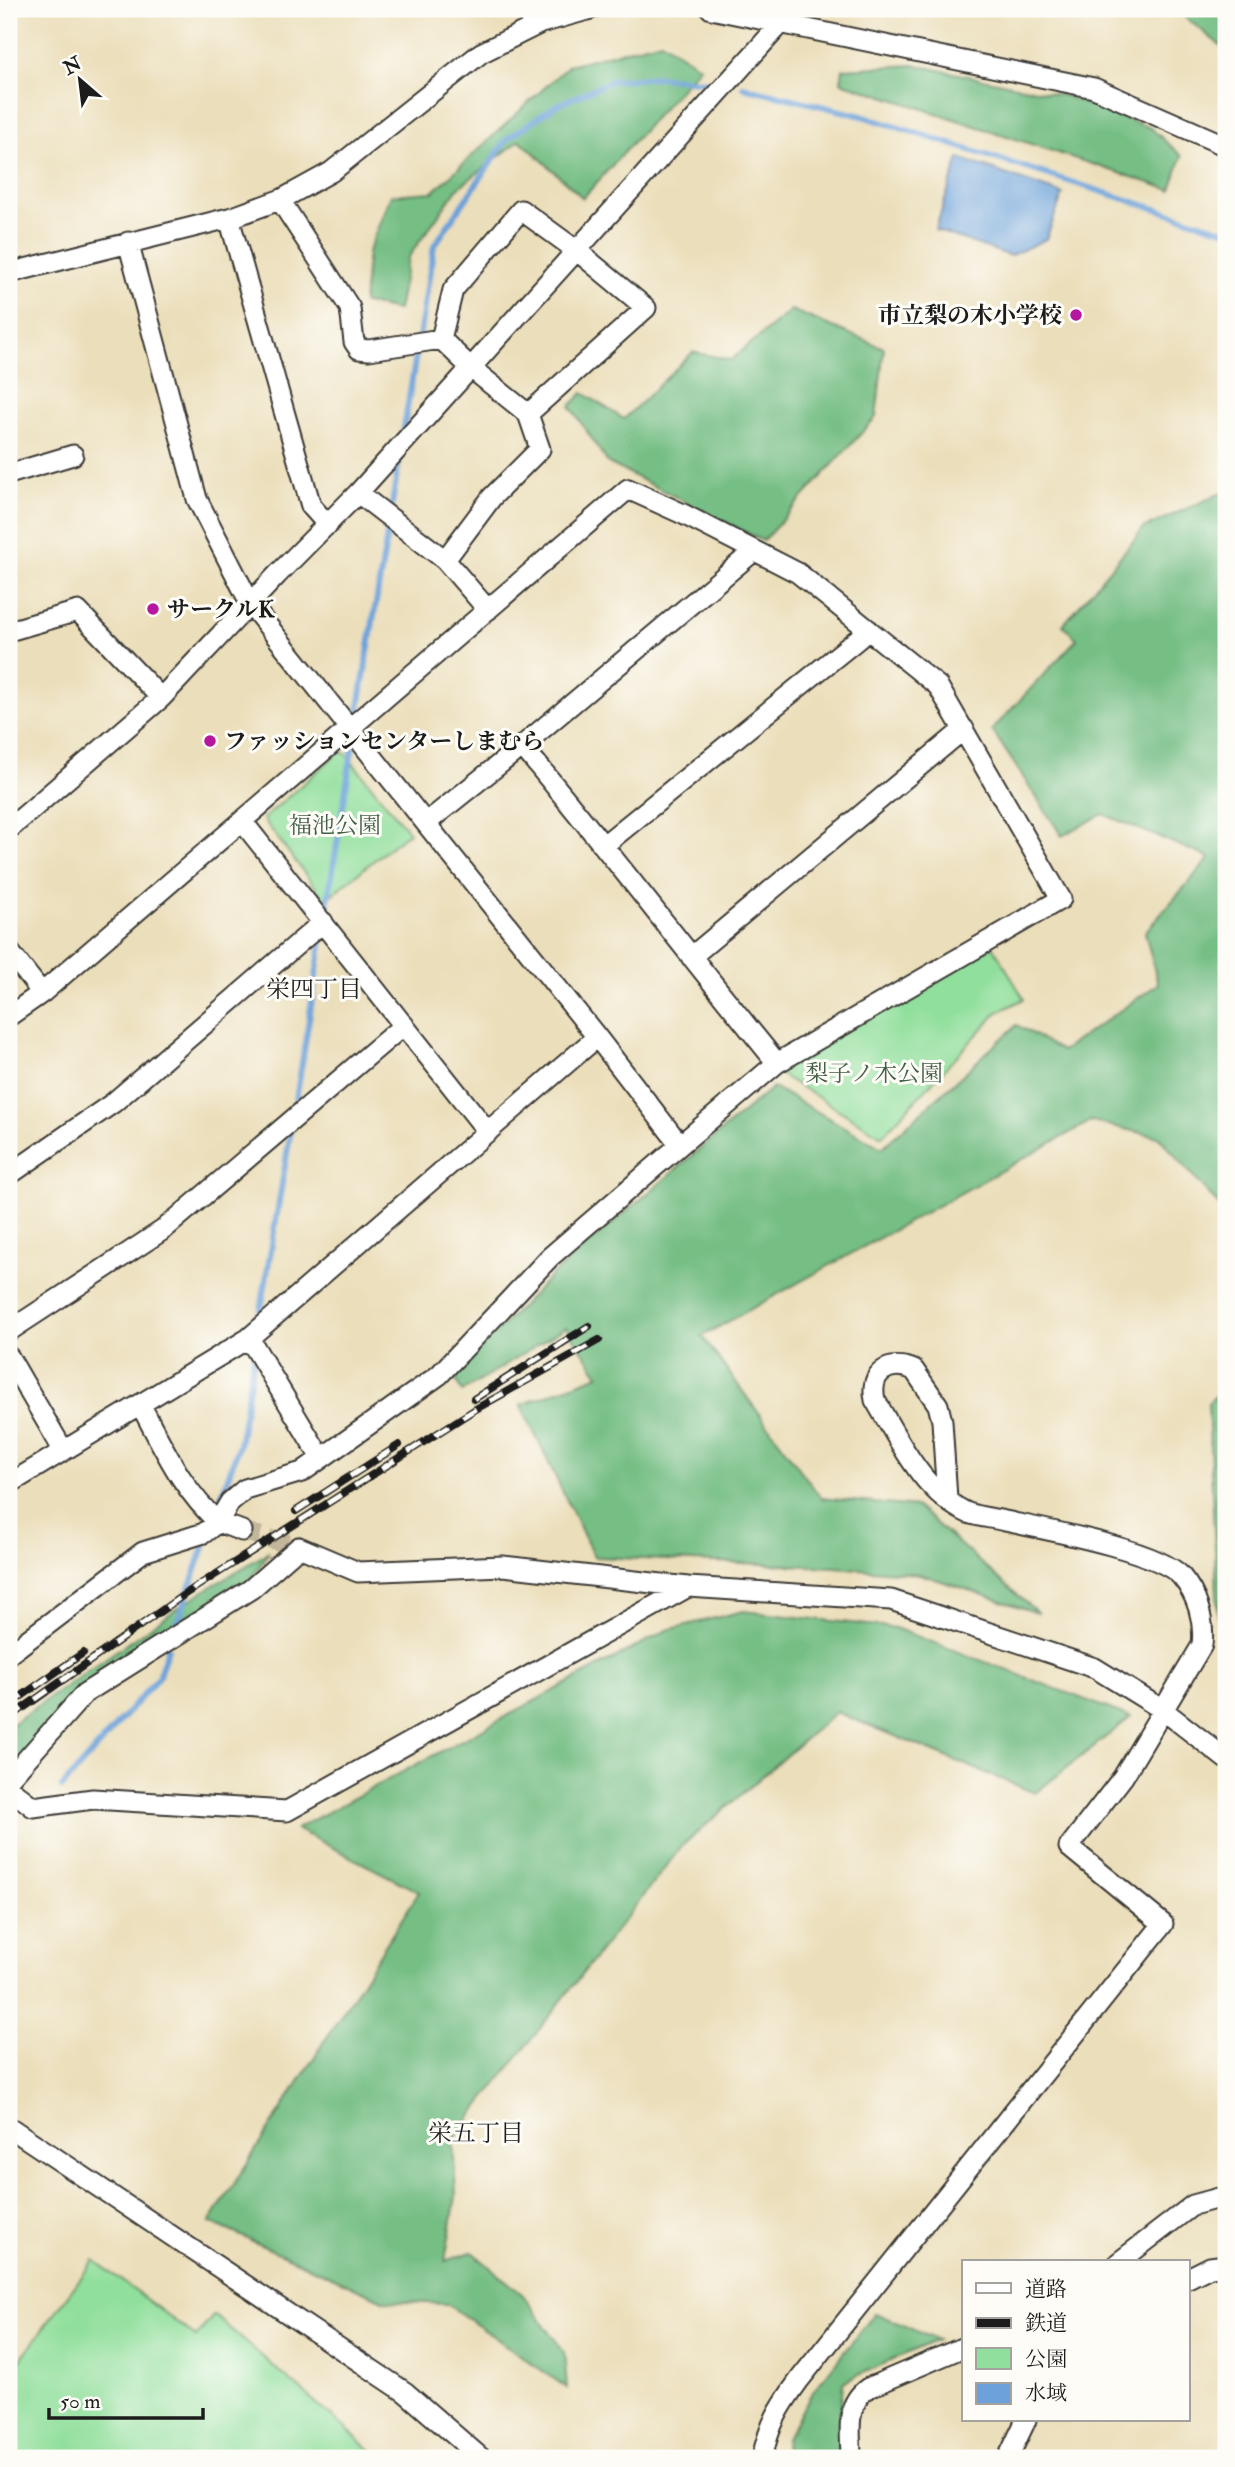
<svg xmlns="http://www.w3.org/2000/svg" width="1235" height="2467" font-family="'IM FELL Double Pica','Noto Serif JP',serif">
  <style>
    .green { fill: #91df9c; stroke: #567e5c; stroke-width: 2 }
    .forest { fill: #74be84; stroke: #486d50; stroke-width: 2 }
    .water { fill: #6ca1d9; stroke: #445e7a; stroke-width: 2 }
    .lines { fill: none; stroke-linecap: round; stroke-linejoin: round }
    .stream { stroke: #6ca1d9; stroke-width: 6 }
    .minor-tunnel { stroke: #c2b79a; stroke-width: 19; stroke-dasharray: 19 10; stroke-linecap: butt }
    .minor-casing { stroke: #3b3934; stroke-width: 23 }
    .minor { stroke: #fff; stroke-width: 19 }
    .rail-casing { stroke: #1c1c1c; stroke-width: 8 }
    .rail { stroke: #fdfcf7; stroke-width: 5; stroke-dasharray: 16; stroke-linecap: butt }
    .poi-dot { fill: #b5179e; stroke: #fdfcf7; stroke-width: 2.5 }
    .labels { text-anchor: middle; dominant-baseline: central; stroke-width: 6; stroke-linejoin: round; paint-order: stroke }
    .poi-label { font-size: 23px; font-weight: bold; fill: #1c1c1c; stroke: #fdfcf7; text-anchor: start }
    .park-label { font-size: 23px; fill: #456049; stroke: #fdfcf7 }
    .neighbourhood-label { font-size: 24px; fill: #1c1c1c; stroke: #fdfcf7 }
  </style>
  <rect width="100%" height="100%" fill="#fdfcf7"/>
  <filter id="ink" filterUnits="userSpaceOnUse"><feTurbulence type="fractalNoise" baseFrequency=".0143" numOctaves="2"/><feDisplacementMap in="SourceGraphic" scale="14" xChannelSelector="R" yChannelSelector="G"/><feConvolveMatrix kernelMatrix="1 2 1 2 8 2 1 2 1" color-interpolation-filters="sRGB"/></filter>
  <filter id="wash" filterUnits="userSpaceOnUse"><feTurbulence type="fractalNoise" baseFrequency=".00686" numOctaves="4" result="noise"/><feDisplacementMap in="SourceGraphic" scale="28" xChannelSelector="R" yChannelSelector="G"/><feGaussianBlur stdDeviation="1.57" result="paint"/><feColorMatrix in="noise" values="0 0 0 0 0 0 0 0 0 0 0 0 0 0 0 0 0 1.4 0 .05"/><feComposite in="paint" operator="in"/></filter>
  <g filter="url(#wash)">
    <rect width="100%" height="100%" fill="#ebdeba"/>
    <path class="green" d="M 338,753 L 345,753 L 409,832 L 325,900 L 263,819 Z
      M 993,946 L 1024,999 L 998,1012 L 882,1136 L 776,1072 Z
      M 94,2260 L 196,2337 L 214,2315 L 380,2458 L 9,2458 L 9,2375 Z"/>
    <path class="forest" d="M 1175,9 L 1226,9 L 1226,50 Z
      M 661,41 L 700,67 L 583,198 L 520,140 L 457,189 L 408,258 L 398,310 L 363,303 L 368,252 L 391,195 L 433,192 L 569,65 Z
      M 915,65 L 1065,96 L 1151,128 L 1182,156 L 1171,190 L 841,82 L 843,69 Z
      M 791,310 L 884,348 L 876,417 L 763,541 L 608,463 L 570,406 L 583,393 L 624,419 L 693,352 L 731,360 Z
      M 1219,494 L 1226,494 L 1226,1221 L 1224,1211 L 1159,1137 L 1091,1121 L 702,1336 L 821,1498 L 917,1507 L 1038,1613 L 920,1574 L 835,1567 L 594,1557 L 521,1405 L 599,1375 L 566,1327 L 462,1392 L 454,1375 L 553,1274 L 773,1087 L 882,1148 L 1017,1025 L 1062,1051 L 1158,984 L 1145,932 L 1210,858 L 1103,814 L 1062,836 L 992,730 L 1077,639 L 1063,625 L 1144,528 Z
      M 1226,1386 L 1226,1640 L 1219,1636 L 1208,1403 Z
      M 269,1552 L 247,1585 L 81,1688 L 9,1770 L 9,1726 L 189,1600 Z
      M 743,1611 L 895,1628 L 1131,1717 L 1035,1793 L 836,1712 L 682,1846 L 453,2140 L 456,2196 L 445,2261 L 472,2252 L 523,2295 L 564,2352 L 567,2388 L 447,2304 L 385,2301 L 210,2222 L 419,1892 L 296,1829 L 667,1630 Z
      M 875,2313 L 937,2340 L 843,2382 L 837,2458 L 784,2458 L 786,2439 L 811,2394 Z"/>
    <path class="water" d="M 959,158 L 1063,194 L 1046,239 L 1010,256 L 935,230 Z"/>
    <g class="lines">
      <path class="stream" d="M 743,87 L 862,116 L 1226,231
        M 403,434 L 434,246 L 507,139 L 555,106 L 611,81 L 658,77 L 707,82
        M 358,714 L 400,455
        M 325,918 L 354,739
        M 294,1112 L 323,932
        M 259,1322 L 291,1129
        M 218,1506 L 239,1445 L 254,1357
        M 174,1632 L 208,1536
        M 62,1787 L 158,1678 L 168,1648"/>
    </g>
  </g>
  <g filter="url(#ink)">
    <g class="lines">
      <path class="minor-tunnel" d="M 242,1531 L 299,1547"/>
      <defs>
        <path id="minor" d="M 711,9 L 1094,88 L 1226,146
          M 280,200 L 350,308 L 354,342 L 359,349 L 369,350 L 441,339
          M 229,218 L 311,506 L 328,525
          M 9,273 L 233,217 L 282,199 L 331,172 L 481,53 L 541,23 L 591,9
          M 9,474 L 73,455
          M 358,493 L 445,560 L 488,610
          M 445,560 L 492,497 L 540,449 L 528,414 L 471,368 L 441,339 L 453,290 L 521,210 L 576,250 L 646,308 L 528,414
          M 9,631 L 78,611 L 161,698
          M 522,746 C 609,850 691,958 777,1063
          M 242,821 L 488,1132
          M 426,823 L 522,746 L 754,551
          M 9,829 L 161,698 L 277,575 L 358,493 L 794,9
          M 604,845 L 869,630
          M 9,951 L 42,993
          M 691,957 L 964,729
          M 9,1016 L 42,993 C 237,825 433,657 628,489 L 683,514 L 798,573 L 938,686 L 1061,899 L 777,1063 L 680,1145 L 597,1037 L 251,605 L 197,499 L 128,242
          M 9,1175 L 113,1103 L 323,922
          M 9,1331 L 163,1230 L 404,1025
          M 249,1338 L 321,1458
          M 9,1357 L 63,1450
          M 140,1404 C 163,1446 182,1490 218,1522 L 230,1502 L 245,1489 L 302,1472 L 439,1375 L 550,1257 L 680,1145
          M 9,1484 L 249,1338 L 597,1037
          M 9,1654 L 143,1552 L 204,1533 L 218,1522 L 242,1531
          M 9,1779 L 85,1693 L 251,1589 L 299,1547 L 358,1572 L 503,1566 L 688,1587 L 891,1600 L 1095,1668 L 1163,1710 L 1226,1759
          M 9,1788 L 33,1807 L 93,1799 L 287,1811 L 688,1587
          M 9,2127 L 405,2392 L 481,2458
          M 1119,2262 L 1193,2205 L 1226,2196
          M 1188,2278 L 1210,2267 L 1226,2265
          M 762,2458 C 770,2423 778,2409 800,2379 L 1163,1924 L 1069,1847 L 1123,1777 L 1202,1645 C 1205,1620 1197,1595 1181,1576 C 1158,1550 1042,1529 1005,1521 C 993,1518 979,1517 968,1513 C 923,1493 899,1440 875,1400 C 869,1372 889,1360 914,1370 L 938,1405 L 942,1421 L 947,1499
          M 851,2458 C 851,2432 844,2405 868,2388 L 964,2347
          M 1008,2458 L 1026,2420"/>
      </defs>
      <use href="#minor" class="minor-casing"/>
      <use href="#minor" class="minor"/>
      <defs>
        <path id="rail" d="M 474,1399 L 589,1326
          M 296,1511 L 399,1445
          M 9,1705 L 83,1653
          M 9,1718 L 185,1594 L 474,1410 L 599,1340"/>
      </defs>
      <use href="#rail" class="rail-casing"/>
      <use href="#rail" class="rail"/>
    </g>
  </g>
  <g class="poi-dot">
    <circle cx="1076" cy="315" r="7"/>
    <circle cx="153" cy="609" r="7"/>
    <circle cx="210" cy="741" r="7"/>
  </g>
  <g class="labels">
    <g class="poi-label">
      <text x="1062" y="315" text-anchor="end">市立梨の木小学校</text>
      <text x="167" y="609">サークルK</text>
      <text x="224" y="741">ファッションセンターしまむら</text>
    </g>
    <g class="park-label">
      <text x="335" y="825">福池公園</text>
      <text x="874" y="1073">梨子ノ木公園</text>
    </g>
    <g class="neighbourhood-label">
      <text x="314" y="989">栄四丁目</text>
      <text x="476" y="2133">栄五丁目</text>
    </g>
  </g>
  <rect width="1235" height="2467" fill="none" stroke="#fdfcf7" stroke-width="35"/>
  <rect x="962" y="2260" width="228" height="161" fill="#fdfcf7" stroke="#a3a29f" stroke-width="2"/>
  <rect x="976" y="2283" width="35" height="10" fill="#ffffff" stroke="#a3a29f" stroke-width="2"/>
  <text x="1025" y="2296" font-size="21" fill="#1c1c1c">道路</text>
  <rect x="976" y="2318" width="35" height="10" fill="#1c1c1c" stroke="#a3a29f" stroke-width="2"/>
  <text x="1025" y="2330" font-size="21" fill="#1c1c1c">鉄道</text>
  <rect x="976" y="2348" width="35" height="21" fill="#91df9c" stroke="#a3a29f" stroke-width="2"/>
  <text x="1025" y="2366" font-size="21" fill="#1c1c1c">公園</text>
  <rect x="976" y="2383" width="35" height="21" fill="#6ca1d9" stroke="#a3a29f" stroke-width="2"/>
  <text x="1025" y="2400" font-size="21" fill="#1c1c1c">水域</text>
  <g transform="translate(80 80) rotate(332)" stroke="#fdfcf7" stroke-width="5" paint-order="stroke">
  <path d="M0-5L12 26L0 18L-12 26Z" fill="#1c1c1c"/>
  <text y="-10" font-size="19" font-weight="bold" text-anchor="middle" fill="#1c1c1c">N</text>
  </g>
  <path d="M49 2408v10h154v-10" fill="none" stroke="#1c1c1c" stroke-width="3.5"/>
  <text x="60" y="2408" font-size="21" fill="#1c1c1c" stroke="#fdfcf7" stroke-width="5" paint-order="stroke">50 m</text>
</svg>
